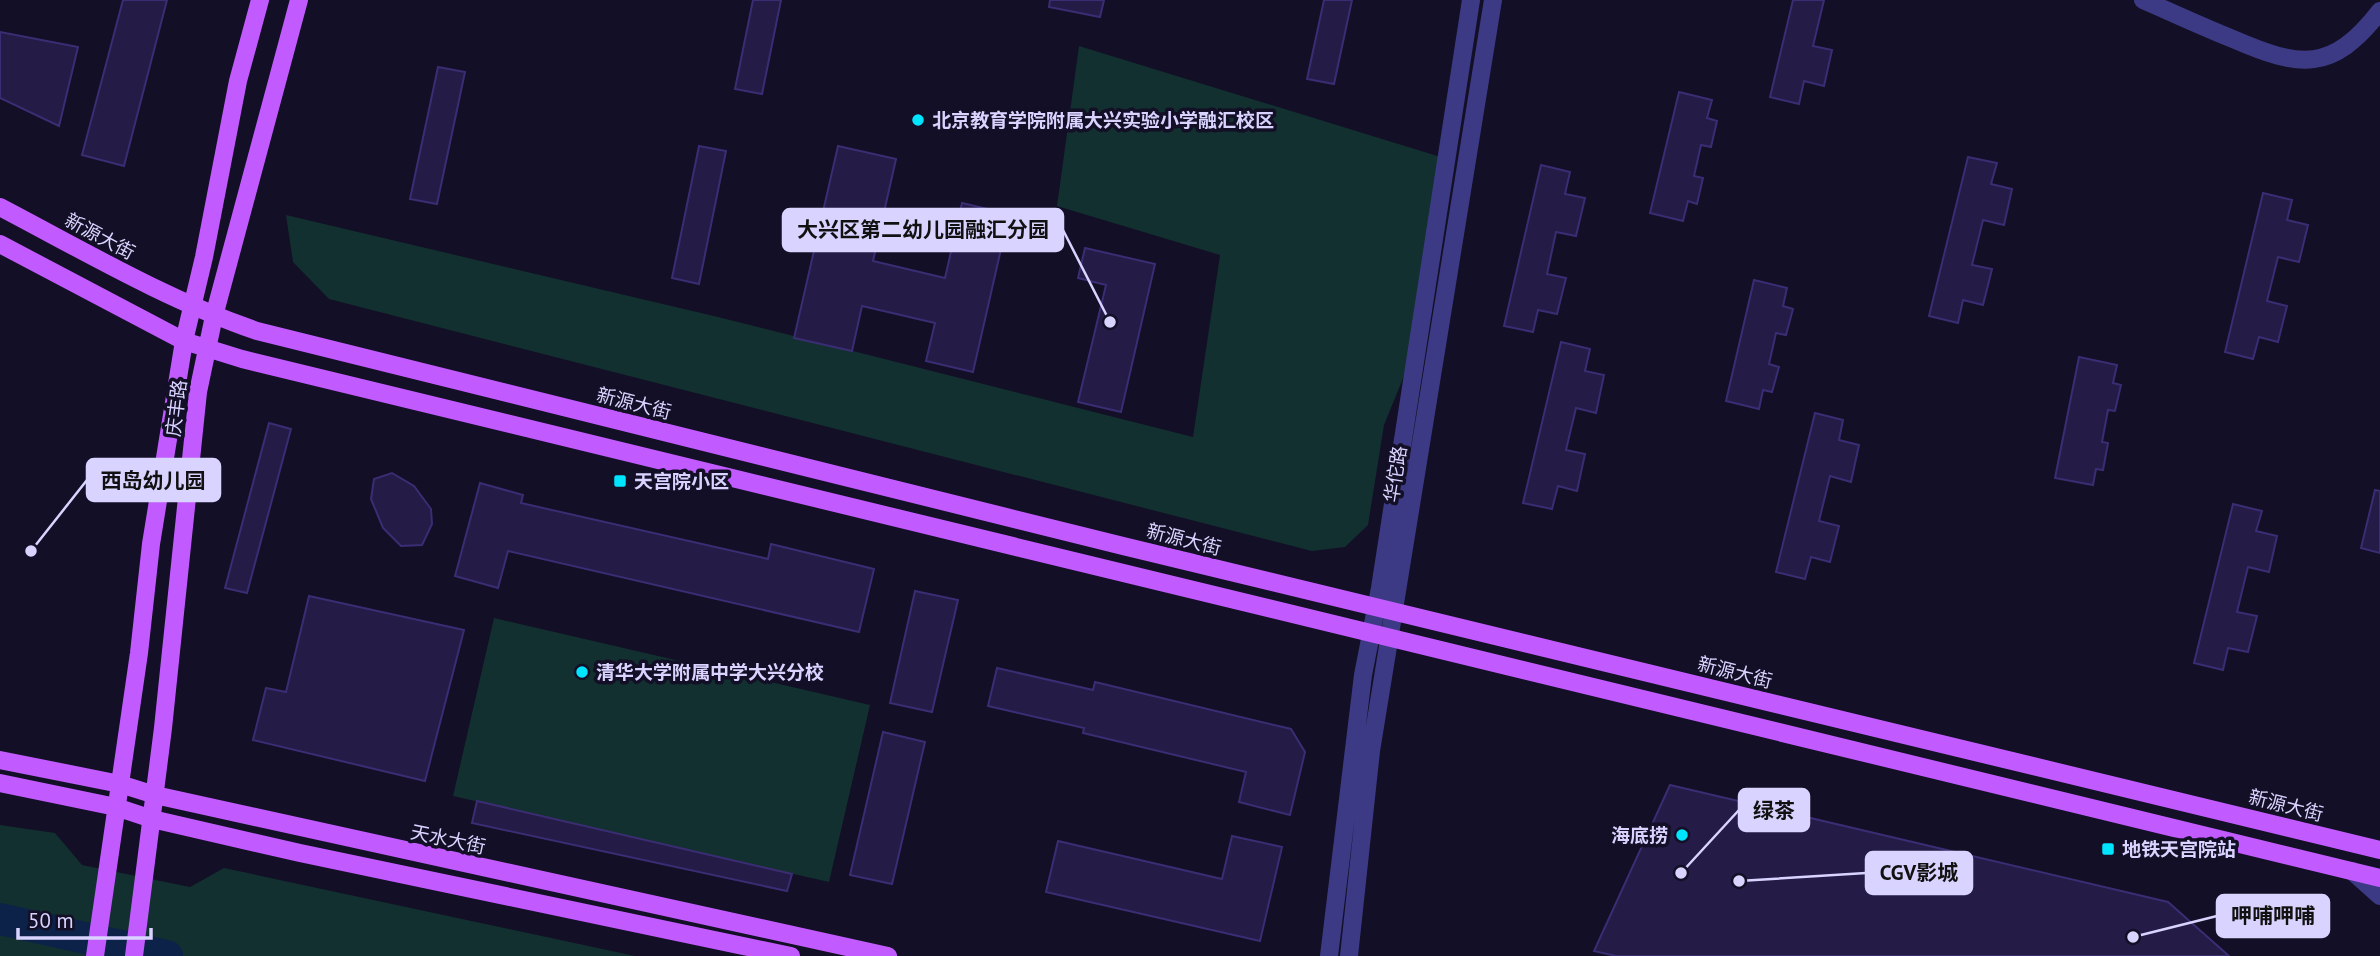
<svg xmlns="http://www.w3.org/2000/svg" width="2380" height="956" font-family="'PT Sans','Noto Sans SC',sans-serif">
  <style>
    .green { fill: #12302f }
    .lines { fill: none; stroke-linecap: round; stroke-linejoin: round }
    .river { stroke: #0c2248; stroke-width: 32 }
    .building { fill: #241b47; stroke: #3b2d73; stroke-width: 2 }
    .minor { stroke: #3d3a85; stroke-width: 18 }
    .major { stroke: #c25bff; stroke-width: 18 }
    .poi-dot { fill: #00e5ff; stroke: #130f26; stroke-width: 2.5 }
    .labels { text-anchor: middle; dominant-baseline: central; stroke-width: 7; stroke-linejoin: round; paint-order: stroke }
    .poi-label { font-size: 19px; font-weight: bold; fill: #d9d4ff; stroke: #130f26; text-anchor: start }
    .street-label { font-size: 19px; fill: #d9d4ff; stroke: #130f26 }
    .leader { fill: none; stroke: #d9d4ff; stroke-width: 2.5 }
    .callout-dot { fill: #d9d4ff; stroke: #130f26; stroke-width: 2.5 }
    .callout { fill: #d9d4ff; stroke: #d9d4ff; stroke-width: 2.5 }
    .callout-label { font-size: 21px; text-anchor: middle; font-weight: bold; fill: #111 }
  </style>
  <rect width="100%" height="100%" fill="#130f26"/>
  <path class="green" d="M 1079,46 L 1444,158 L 1417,344 L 1384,425 L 1368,525 L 1345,547 L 1312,551 L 329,299 L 293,262 L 286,215 L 718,317 L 1193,437 L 1220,255 L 1057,206 Z
    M 494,618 L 870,705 L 829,882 L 453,796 Z
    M 0,825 L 55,833 L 82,865 L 190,887 L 224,868 L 635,956 L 0,956 Z"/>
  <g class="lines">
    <path class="river" d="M 0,919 L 167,956"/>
  </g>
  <path class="building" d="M 123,0 L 167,0 L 124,166 L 82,155 Z
    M 753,0 L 781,0 L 762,94 L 735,89 Z
    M 1050,0 L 1104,0 L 1100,17 L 1049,7 Z
    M 1324,0 L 1352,0 L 1334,84 L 1307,79 Z
    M 1793,0 L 1824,0 L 1813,46 L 1832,50 L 1824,86 L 1804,81 L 1799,104 L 1770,97 Z
    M 0,32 L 78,47 L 59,126 L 0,98 Z
    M 438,67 L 465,72 L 437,204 L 410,199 Z
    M 1679,92 L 1712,100 L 1707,118 L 1717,121 L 1711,147 L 1701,145 L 1694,176 L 1703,178 L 1697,204 L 1688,201 L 1683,221 L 1650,213 Z
    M 699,146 L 726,151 L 699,284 L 672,278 Z
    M 838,146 L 896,159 L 873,261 L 945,278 L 962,203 L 1009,214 L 973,372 L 926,361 L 935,323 L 862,306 L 852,351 L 794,338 Z
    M 1968,157 L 1997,163 L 1991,184 L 2012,189 L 2004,225 L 1983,220 L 1972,265 L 1992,269 L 1983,305 L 1963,300 L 1958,323 L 1929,316 Z
    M 1541,165 L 1570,172 L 1565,194 L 1585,198 L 1576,236 L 1556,232 L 1547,274 L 1566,278 L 1557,314 L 1538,310 L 1533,332 L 1504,326 Z
    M 2263,193 L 2292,200 L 2287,220 L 2308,225 L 2299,262 L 2278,257 L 2267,301 L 2287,306 L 2278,342 L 2259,337 L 2253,359 L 2225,352 Z
    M 1085,248 L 1155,264 L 1121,412 L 1078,402 L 1106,285 L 1078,278 Z
    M 1754,280 L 1787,288 L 1783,306 L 1793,309 L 1786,335 L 1776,333 L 1769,364 L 1779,367 L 1772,392 L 1763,390 L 1759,409 L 1726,401 Z
    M 1561,342 L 1590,349 L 1585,371 L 1604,375 L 1596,413 L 1576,408 L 1566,450 L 1585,454 L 1577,491 L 1558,486 L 1552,509 L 1523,503 Z
    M 2079,357 L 2117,365 L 2113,383 L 2121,385 L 2115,411 L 2108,410 L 2102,442 L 2108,443 L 2103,470 L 2096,469 L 2093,485 L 2055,478 Z
    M 1815,413 L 1843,420 L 1839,440 L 1859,445 L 1851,482 L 1830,476 L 1819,521 L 1839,526 L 1830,562 L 1811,557 L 1805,579 L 1776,572 Z
    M 269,423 L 291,429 L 247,593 L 225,588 Z
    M 392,473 L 414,486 L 431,509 L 432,524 L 422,545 L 401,546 L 383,528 L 371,499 L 374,479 Z
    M 480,483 L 523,495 L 521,503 L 768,559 L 771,544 L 874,569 L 859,632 L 508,551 L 498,588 L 455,576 Z
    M 2375,490 L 2380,491 L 2380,553 L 2361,548 Z
    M 2233,504 L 2262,511 L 2256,531 L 2277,536 L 2269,572 L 2248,567 L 2237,612 L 2257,616 L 2248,652 L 2228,648 L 2223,670 L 2194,663 Z
    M 915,591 L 958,600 L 932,712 L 890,703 Z
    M 309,596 L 464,630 L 425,781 L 253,740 L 266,688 L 286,692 Z
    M 997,668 L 1093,690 L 1095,682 L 1291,729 L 1305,752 L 1290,815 L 1239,802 L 1246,772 L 1083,733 L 1084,728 L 988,706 Z
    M 883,732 L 925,742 L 892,884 L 850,875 Z
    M 1670,785 L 2168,902 L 2229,956 L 1616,956 L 1594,951 Z
    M 477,801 L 792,874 L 787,891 L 472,823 Z
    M 1232,836 L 1282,847 L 1260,941 L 1046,892 L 1058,841 L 1222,879 Z"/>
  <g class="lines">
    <path class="minor" d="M 2143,0 C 2173,13 2203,27 2233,39 C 2300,68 2332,73 2380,11
      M 2352,871 L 2380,896
      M 1329,956 L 1363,675 L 1380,588 L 1471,0
      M 1349,956 L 1371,751 L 1493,0"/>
    <path class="major" d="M 0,207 C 84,251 167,300 257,331 L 1123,546 L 2380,850
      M 0,244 L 184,341 L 242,359 L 2380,878
      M 0,760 L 120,784 L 155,795 L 888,956
      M 0,783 L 116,807 L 152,819 L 300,853 L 791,956
      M 95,956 L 139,653 L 151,544 L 184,341 L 204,257 L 238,81 L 260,0
      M 134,956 L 163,728 L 198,392 L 214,316 L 299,0"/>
  </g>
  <g class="poi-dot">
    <circle cx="918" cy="120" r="7"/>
    <rect x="613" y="474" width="14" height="14" rx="3.5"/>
    <circle cx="582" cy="672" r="7"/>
    <circle cx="1682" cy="835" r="7"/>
    <rect x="2101" y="842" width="14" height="14" rx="3.5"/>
  </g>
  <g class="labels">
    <g class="poi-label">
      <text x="932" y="120">北京教育学院附属大兴实验小学融汇校区</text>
      <text x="634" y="481">天宫院小区</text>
      <text x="596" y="672">清华大学附属中学大兴分校</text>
      <text x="1668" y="835" text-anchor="end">海底捞</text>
      <text x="2122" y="849">地铁天宫院站</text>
    </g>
    <g class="street-label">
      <text transform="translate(100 236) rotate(28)">新源大街</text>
      <text transform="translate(634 403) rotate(14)">新源大街</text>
      <text transform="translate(176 408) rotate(-83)">庆丰路</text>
      <text transform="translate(1395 474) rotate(-81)">华佗路</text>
      <text transform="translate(1184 539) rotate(14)">新源大街</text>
      <text transform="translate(1735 672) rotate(14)">新源大街</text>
      <text transform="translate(2286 805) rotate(14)">新源大街</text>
      <text transform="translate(448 839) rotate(12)">天水大街</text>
    </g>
  </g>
  <path class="leader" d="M1110 322L1063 230M31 551L87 480M1681 873L1739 810M1739 881L1866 873M2133 937L2217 916"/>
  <g class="callout-dot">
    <circle cx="1110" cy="322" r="7"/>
    <circle cx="31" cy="551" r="7"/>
    <circle cx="1681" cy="873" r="7"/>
    <circle cx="1739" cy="881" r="7"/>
    <circle cx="2133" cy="937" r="7"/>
  </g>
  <g class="callout">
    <rect x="783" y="209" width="280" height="42" rx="7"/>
    <rect x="87" y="459" width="133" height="42" rx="7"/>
    <rect x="1739" y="789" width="70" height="42" rx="7"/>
    <rect x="1866" y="852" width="106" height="42" rx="7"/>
    <rect x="2217" y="895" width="112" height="42" rx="7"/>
  </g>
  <g class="callout-label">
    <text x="923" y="237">大兴区第二幼儿园融汇分园</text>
    <text x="153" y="488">西岛幼儿园</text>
    <text x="1774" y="818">绿茶</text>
    <text x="1919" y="880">CGV影城</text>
    <text x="2273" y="923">呷哺呷哺</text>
  </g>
  <path d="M18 928v10h133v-10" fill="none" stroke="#d9d4ff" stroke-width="3.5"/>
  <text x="28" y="928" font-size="21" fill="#d9d4ff" stroke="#130f26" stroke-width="5" paint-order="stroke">50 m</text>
</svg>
